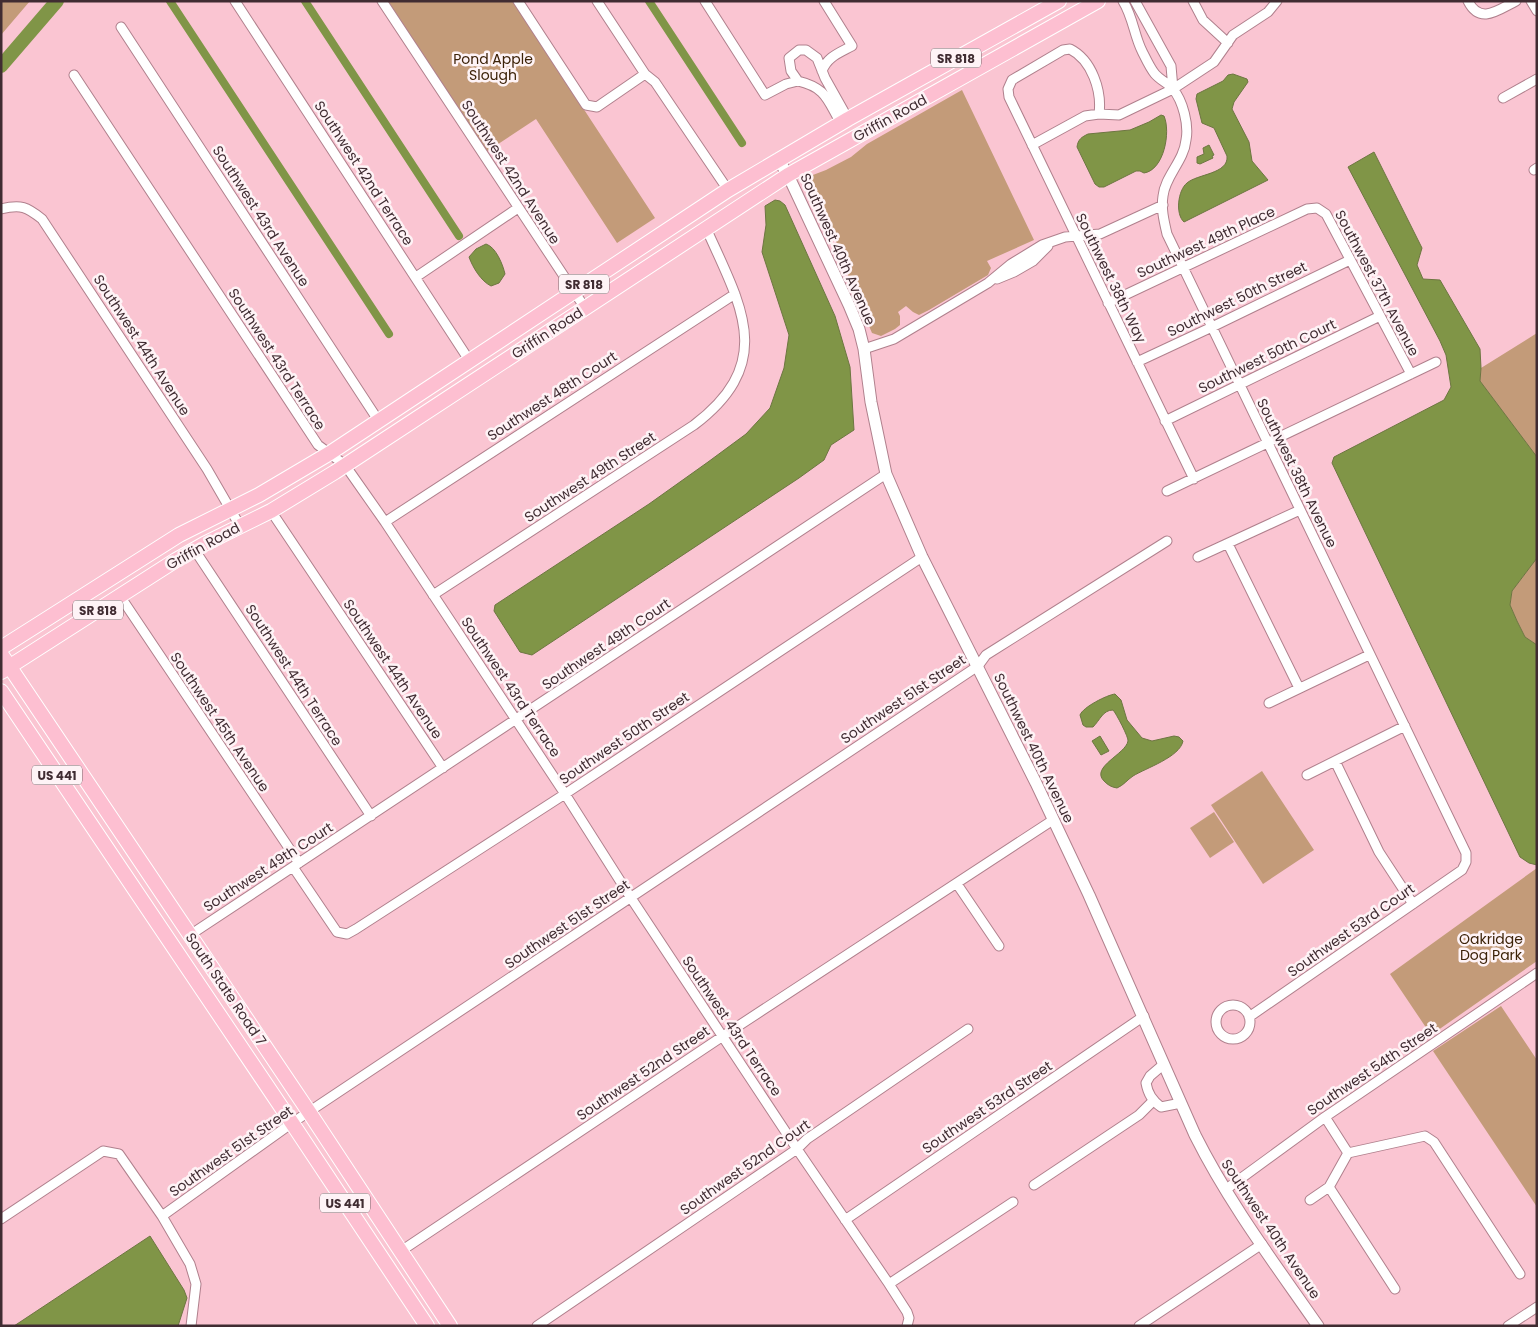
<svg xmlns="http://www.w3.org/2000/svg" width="1538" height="1327" font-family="Poppins,sans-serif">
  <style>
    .green { fill: #c39b79 }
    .water { fill: #809547; stroke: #6d7641 }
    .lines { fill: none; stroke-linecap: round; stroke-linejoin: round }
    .canal { stroke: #809547; stroke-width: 8 }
    .river { stroke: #809547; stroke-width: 14 }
    .minor-casing { stroke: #b0808d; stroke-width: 11 }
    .tertiary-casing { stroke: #b0808d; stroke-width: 13 }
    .primary-casing { stroke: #fff; stroke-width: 16 }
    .minor { stroke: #fff; stroke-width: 9 }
    .tertiary { stroke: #fff; stroke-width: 11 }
    .primary { stroke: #fdbfd1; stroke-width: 14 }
    .labels { text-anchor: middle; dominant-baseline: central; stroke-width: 5; stroke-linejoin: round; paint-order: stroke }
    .shield { fill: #fef3f6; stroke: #79686d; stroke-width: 1 }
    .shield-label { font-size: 12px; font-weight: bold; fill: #402c32 }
    .park-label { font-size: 14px; fill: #3c2208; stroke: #fef3f6 }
    .street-label { font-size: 14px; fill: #402c32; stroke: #fef3f6 }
  </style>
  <rect width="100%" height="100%" fill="#fac5d2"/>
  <path class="green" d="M 1,1 L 30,1 L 1,35 Z
    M 388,1 L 513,1 L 655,218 L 617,243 L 536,119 L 486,152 Z
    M 962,90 L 1034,240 L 987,261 L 991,268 L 988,275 L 929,310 L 919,315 L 913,312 L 906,306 L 898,312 L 900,316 L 900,325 L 895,329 L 881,336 L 872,333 L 849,279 L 845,263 L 812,184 L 806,181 L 805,178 L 826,170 L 851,157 L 867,144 Z
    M 1537,333 L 1537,457 L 1480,381 L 1481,368 Z
    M 1537,558 L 1537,645 L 1525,637 L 1517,621 L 1510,605 L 1512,591 Z
    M 1262,771 L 1314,850 L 1263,884 L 1211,805 Z
    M 1214,812 L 1234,842 L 1210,858 L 1190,828 Z
    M 1537,868 L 1537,961 L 1431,1035 L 1390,974 Z
    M 1501,1006 L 1537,1060 L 1537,1207 L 1433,1051 Z"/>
  <path class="water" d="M 1233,74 L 1247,79 L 1248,82 L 1234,102 L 1232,109 L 1249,142 L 1252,161 L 1268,180 L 1184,222 C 1175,214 1178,190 1187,183 C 1197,174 1229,174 1227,156 L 1214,128 L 1202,123 L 1196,99 L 1197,94 L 1223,81 L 1228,75 Z
    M 1161,115 L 1164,116 C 1171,132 1164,170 1144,173 L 1140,171 L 1136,171 L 1104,187 L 1099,187 L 1095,184 L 1077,147 C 1078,139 1082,137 1088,134 L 1130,130 L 1149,122 Z
    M 1209,145 L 1214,155 L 1212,156 L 1213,158 L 1200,164 L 1197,163 L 1197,157 L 1204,154 L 1203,148 Z
    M 1374,152 L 1422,248 L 1417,265 L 1423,279 L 1440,280 L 1480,349 L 1481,368 L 1480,381 L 1537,457 L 1537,558 L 1512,591 L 1510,605 L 1517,621 L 1525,637 L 1537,645 L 1537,865 L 1529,863 L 1520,857 L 1332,463 L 1334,457 L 1444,400 L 1451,387 L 1446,355 L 1440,341 L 1348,167 Z
    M 775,200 L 780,201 L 785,205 L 835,316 L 850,367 L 854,430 L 831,445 L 824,460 L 799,478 L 532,655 L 520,652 L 494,611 L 495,605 L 649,504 L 708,462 L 746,434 L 770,408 L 784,368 L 789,335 L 762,252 L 766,225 L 765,206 Z
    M 486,244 C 496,247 503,265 505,274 L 499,283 L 491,286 C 481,281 473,268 469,257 L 476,249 Z
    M 1115,694 L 1121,700 L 1127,720 L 1142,738 L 1152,741 L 1174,736 L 1179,737 L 1183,741 C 1180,757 1146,768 1133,776 C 1127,780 1124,785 1117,788 C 1111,787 1108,785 1104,781 C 1090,767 1126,754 1128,741 C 1129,738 1116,713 1113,710 C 1103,710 1100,720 1093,727 L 1086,727 L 1083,725 L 1080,715 C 1083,707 1107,695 1115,694 Z
    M 1100,736 L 1109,751 L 1101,755 L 1092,741 Z
    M 150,1236 L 184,1290 L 187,1298 L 178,1326 L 14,1326 Z"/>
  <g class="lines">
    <path class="canal" d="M 170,1 L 389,334
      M 305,1 L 459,236
      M 649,1 L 742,143"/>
    <path class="river" d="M 1,66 L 57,1"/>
    <defs>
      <path id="minor" d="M 235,1 L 469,360
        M 382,1 L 585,308
        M 518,1 L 586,105 L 597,107 L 645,74 L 597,1
        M 705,1 L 765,95 L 786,84 L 798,81
        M 1123,1 C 1133,17 1134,35 1142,51 C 1146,59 1150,68 1155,74 C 1160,80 1168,83 1173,89 C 1183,101 1189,125 1186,140 C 1184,161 1165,176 1163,196 C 1161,209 1164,221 1167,234 L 1466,853 L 1466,862 L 1462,870 L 1249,1017
        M 1135,1 L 1171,66 L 1173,89
        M 1193,1 L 1203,20 L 1228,43
        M 1468,1 C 1480,25 1498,10 1516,1
        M 1531,1 L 1537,11
        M 121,27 L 378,420
        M 822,71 C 827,57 839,53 852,46 L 824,1
        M 645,74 L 655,82 L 728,190
        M 74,75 L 318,445 L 345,465 L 385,522 L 565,794 L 631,898 L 797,1149 L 889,1284 L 907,1312 L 909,1318 L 907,1326
        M 1503,98 L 1537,79
        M 1099,114 C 1102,91 1092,60 1070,49 L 1063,50 L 1012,80 L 1008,89 L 1009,97 L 1194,479
        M 841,123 C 827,100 827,88 798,81 L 791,71 L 789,58 L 799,50 L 806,50 L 817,58 L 825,78 L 848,119
        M 1032,145 L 1085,116 L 1099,114 L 1119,115 L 1173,89 L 1214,62 L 1233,35 L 1268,12 L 1277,1
        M 1534,170 L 1537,168
        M 1,209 C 21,204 27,207 42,219 L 207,469 L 240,526
        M 416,277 L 518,208
        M 997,279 L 1014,272 L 1033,261 L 1048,246
        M 1108,303 L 1307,209 L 1317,208 L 1326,214 L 1411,374
        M 864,349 L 894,339 L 988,283 L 1011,264 L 1042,245 L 1065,237 L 1100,234 L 1163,205
        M 1137,362 L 1212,327 L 1350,260
        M 1165,421 L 1380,316
        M 1167,491 L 1436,362
        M 271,511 L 443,768
        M 385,522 L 735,294
        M 1228,544 L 1299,688
        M 194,549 L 371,816
        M 1198,557 L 1300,510
        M 433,595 L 694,425 C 777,362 741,306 706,228
        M 120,596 L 299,863
        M 1269,703 L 1369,655
        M 1335,761 L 1379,852 L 1413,904
        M 1307,775 L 1405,726
        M 293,867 L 337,932 L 347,934 L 356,929 L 565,794 L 922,557
        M 957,884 L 999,946
        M 190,935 L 886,474
        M1216 1022a17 17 0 1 1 34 0a17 17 0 1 1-34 0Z
        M 1164,1064 L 1150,1076 L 1146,1083 C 1148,1094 1152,1100 1161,1107 L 1181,1103
        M 1325,1117 L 1348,1153
        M 1348,1153 L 1425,1136 L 1434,1142 L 1520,1274
        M 1034,1185 L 1139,1115 L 1153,1101
        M 1329,1187 L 1395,1289
        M 1225,1190 L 1325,1117 L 1537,973
        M 1310,1200 L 1329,1187 L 1348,1153
        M 162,1216 L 190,1264 L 196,1284 L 191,1326
        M 1,1219 L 103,1151 L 119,1154 L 162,1216 L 292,1123 L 978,666 L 986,655 L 1167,541
        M 845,1220 L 1144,1016
        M 401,1251 L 723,1036 L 1053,820
        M 889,1284 L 1013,1202
        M 537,1326 L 797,1149 L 807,1139 L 968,1029
        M 1139,1326 L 1262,1244
        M 1508,1326 L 1537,1307"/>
      <path id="tertiary" d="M 778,159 L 788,175 L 849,305 L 859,329 L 864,349 L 871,402 L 886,474 L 922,557 L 1036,783 L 1089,895 L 1195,1135 C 1229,1203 1275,1264 1318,1326"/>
      <path id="primary" d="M 1,648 L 179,535 L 259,495 L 330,453 L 728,190 L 848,119 L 1059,1
        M 1,654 L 309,1112 L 450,1326
        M 1,672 L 176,560 L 204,544 L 271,511 L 335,472 L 788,175 L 1098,1
        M 1,691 L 292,1123 L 427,1326"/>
    </defs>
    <use href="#minor" class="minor-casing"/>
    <use href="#tertiary" class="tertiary-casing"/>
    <use href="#primary" class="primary-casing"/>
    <use href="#minor" class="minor"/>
    <use href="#tertiary" class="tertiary"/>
    <use href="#primary" class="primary"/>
  </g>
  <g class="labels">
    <g class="shield">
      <rect x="931" y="48.5" width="50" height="19" rx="4"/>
      <rect x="559" y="274.5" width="50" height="19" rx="4"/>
      <rect x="73" y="600.5" width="50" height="19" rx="4"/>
      <rect x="32" y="765.5" width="50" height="19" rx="4"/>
      <rect x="320" y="1193.5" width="50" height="19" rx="4"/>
    </g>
    <g class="shield-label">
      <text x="956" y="58">SR 818</text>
      <text x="584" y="284">SR 818</text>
      <text x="98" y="610">SR 818</text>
      <text x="57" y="775">US 441</text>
      <text x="345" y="1203">US 441</text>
    </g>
    <g class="park-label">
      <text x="493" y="59">Pond Apple<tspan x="493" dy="16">Slough</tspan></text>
      <text x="1491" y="939">Oakridge<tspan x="1491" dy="16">Dog Park</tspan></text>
    </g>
    <g class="street-label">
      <text transform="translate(890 118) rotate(-29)">Griffin Road</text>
      <text transform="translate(511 172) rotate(57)">Southwest 42nd Avenue</text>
      <text transform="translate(364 173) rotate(57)">Southwest 42nd Terrace</text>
      <text transform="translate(261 216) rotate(57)">Southwest 43rd Avenue</text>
      <text transform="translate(1206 242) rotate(-25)">Southwest 49th Place</text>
      <text transform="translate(838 249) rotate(66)">Southwest 40th Avenue</text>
      <text transform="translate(1111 278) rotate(64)">Southwest 38th Way</text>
      <text transform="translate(1377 283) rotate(62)">Southwest 37th Avenue</text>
      <text transform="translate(1237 299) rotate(-26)">Southwest 50th Street</text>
      <text transform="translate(547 333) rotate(-33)">Griffin Road</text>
      <text transform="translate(142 345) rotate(57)">Southwest 44th Avenue</text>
      <text transform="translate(1267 356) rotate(-26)">Southwest 50th Court</text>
      <text transform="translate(277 359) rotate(57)">Southwest 43rd Terrace</text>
      <text transform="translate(552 396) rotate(-33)">Southwest 48th Court</text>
      <text transform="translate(1297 473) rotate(64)">Southwest 38th Avenue</text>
      <text transform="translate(590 477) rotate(-33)">Southwest 49th Street</text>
      <text transform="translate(203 546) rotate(-29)">Griffin Road</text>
      <text transform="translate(606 644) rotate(-34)">Southwest 49th Court</text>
      <text transform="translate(393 669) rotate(56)">Southwest 44th Avenue</text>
      <text transform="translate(294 675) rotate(57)">Southwest 44th Terrace</text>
      <text transform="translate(511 687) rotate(56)">Southwest 43rd Terrace</text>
      <text transform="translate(903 699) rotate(-34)">Southwest 51st Street</text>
      <text transform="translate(220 722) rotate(56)">Southwest 45th Avenue</text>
      <text transform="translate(624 738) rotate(-34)">Southwest 50th Street</text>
      <text transform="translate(1034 748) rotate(64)">Southwest 40th Avenue</text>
      <text transform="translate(268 867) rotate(-33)">Southwest 49th Court</text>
      <text transform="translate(567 924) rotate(-34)">Southwest 51st Street</text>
      <text transform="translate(1351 930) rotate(-35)">Southwest 53rd Court</text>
      <text transform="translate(226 989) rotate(56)">South State Road 7</text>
      <text transform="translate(732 1026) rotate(56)">Southwest 43rd Terrace</text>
      <text transform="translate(1372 1069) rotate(-34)">Southwest 54th Street</text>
      <text transform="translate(643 1073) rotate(-34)">Southwest 52nd Street</text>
      <text transform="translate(987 1107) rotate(-34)">Southwest 53rd Street</text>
      <text transform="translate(231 1151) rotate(-35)">Southwest 51st Street</text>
      <text transform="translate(745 1167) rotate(-35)">Southwest 52nd Court</text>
      <text transform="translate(1271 1229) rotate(56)">Southwest 40th Avenue</text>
    </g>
  </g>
  <rect width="1538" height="1327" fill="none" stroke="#402c32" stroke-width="5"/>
</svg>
